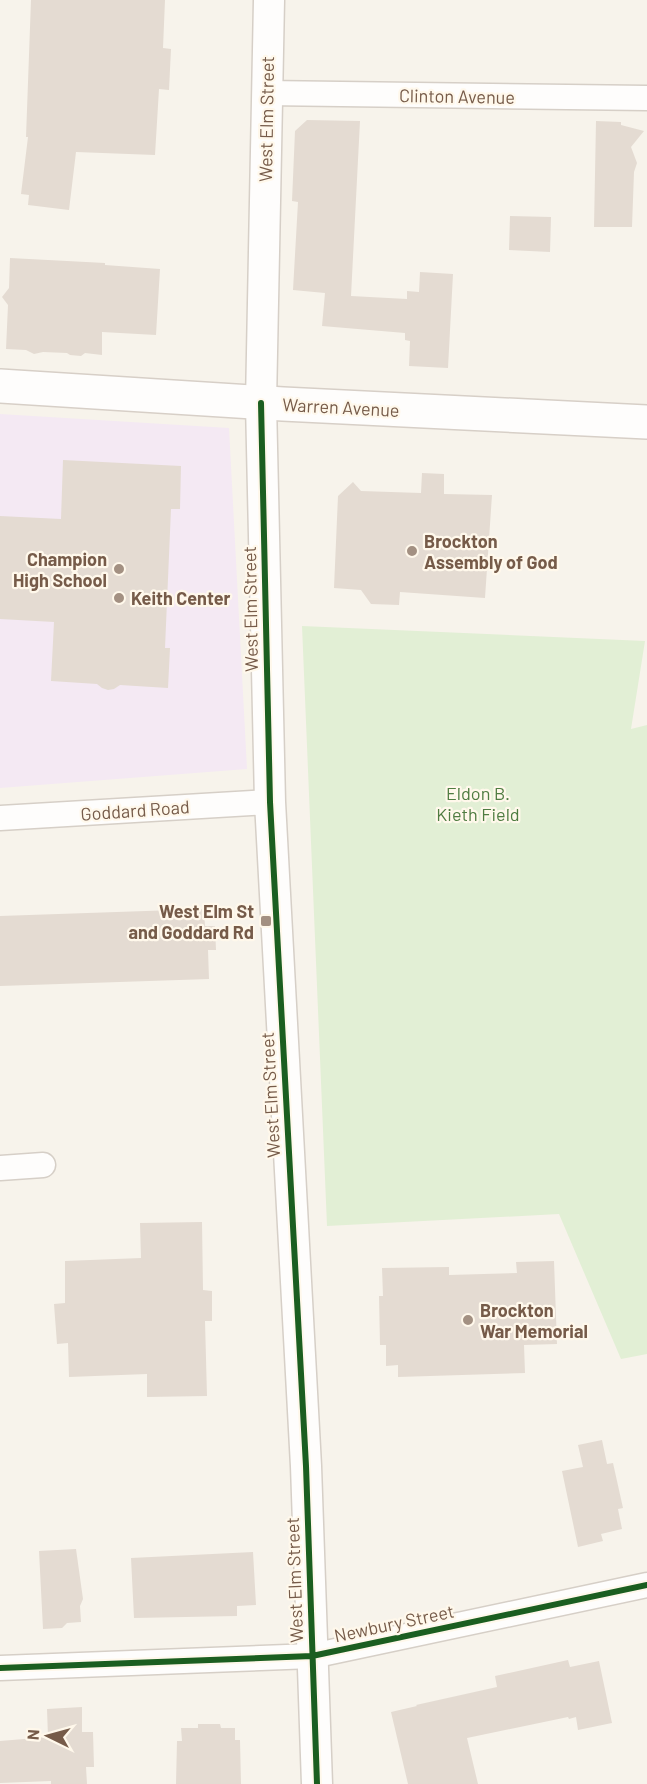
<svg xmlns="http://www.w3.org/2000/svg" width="647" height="1784" font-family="Barlow,sans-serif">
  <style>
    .education { fill: #f4e9f3 }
    .green { fill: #e2efd5 }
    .building { fill: #e4dbd2 }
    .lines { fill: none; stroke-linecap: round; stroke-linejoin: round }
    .minor-casing { stroke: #d6cfc7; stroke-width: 27 }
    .tertiary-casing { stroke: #d6cfc7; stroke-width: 33 }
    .secondary-casing { stroke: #d7cfc7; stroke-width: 36 }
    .minor { stroke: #fefdfc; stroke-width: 24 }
    .tertiary { stroke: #fefdfc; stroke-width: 30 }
    .secondary { stroke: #fefdfc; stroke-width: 33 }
    .cycleway-casing { stroke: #fff8eb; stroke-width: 10 }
    .cycleway { stroke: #1b5e20; stroke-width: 6 }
    .poi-dot { fill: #a39082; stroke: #fff8eb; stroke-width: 2 }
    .labels { text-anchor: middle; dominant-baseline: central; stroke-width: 4.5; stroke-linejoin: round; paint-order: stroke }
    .street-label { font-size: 18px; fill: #765b49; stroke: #fff8eb }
    .poi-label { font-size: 18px; font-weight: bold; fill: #765b49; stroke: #fff8eb; text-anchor: start }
    .park-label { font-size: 18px; fill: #4f7c41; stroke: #fff8eb }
  </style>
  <rect width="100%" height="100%" fill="#f7f3eb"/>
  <path class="education" d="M 0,414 L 229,428 L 247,769 L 0,788 Z"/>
  <path class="green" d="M 302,626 L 645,641 L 631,729 L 647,725 L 647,1354 L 621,1359 L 559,1214 L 327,1226 Z"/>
  <path class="building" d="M 31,0 L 165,0 L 163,48 L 171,49 L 169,90 L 159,89 L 155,155 L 76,152 L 69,210 L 28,205 L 29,195 L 21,194 L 28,137 L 26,137 Z
    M 307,120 L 360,121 L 351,296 L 407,299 L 407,291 L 419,292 L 420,272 L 453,274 L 448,368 L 409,366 L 410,341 L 405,340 L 405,333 L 322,326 L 325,293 L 293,290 L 298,202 L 292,201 L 295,131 Z
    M 596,121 L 621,122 L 621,125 L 644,131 L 631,147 L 637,163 L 634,172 L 632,227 L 594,227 Z
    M 510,216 L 551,217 L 550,252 L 509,250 Z
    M 10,258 L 105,263 L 105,265 L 160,269 L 156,335 L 102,332 L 102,355 L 85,353 L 81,356 L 70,355 L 67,353 L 43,352 L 34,354 L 26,350 L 6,349 L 8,305 L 2,297 L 9,288 Z
    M 63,460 L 181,466 L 180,509 L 171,509 L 165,648 L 170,648 L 168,688 L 120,685 L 114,689 L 108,690 L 102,688 L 97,684 L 51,681 L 54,622 L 0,619 L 0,516 L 61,519 Z
    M 422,473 L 444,474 L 444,494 L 492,495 L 485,598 L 400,592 L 399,605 L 371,604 L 361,590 L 334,588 L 338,496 L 353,482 L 361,491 L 421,493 Z
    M 204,909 L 205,926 L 215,926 L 216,950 L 208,950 L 209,979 L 0,986 L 0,916 Z
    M 202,1222 L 203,1290 L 212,1291 L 212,1321 L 205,1321 L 207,1396 L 147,1397 L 147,1374 L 69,1377 L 68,1343 L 57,1344 L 54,1304 L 65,1303 L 65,1261 L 141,1258 L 140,1223 Z
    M 554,1261 L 557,1344 L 524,1345 L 525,1373 L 398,1377 L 398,1365 L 386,1366 L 386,1345 L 380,1345 L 379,1296 L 383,1296 L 382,1268 L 449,1267 L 449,1275 L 517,1273 L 516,1262 Z
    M 602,1440 L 607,1464 L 613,1463 L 623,1508 L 618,1509 L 622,1529 L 601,1534 L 603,1541 L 578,1547 L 562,1471 L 583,1467 L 578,1445 Z
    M 76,1549 L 83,1599 L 80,1606 L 81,1622 L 67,1623 L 62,1628 L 43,1629 L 39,1551 Z
    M 253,1552 L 256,1605 L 237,1606 L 237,1616 L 134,1618 L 131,1558 Z
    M 568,1660 L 570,1667 L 599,1661 L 612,1723 L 578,1730 L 576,1717 L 569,1719 L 568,1717 L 467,1738 L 478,1784 L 408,1784 L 391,1712 L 417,1706 L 416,1705 L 497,1687 L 495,1676 Z
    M 82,1707 L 82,1732 L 93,1732 L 94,1767 L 86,1767 L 87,1784 L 51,1784 L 51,1781 L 0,1783 L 0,1741 L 48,1737 L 47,1709 Z
    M 198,1724 L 220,1724 L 221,1728 L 235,1728 L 235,1740 L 240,1740 L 241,1784 L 176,1784 L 177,1741 L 182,1741 L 181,1728 L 198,1728 Z"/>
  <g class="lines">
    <defs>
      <path id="minor" d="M 266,93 L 647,98
        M 0,818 L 270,802
        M 0,1168 L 43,1165
        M 0,1668 L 312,1656 L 647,1585"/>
      <path id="tertiary" d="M 269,0 L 261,403 L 270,802 L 306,1466 L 317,1784"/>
      <path id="secondary" d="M 0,386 L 283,404 L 647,422"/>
    </defs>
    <use href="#minor" class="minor-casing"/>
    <use href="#tertiary" class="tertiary-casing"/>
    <use href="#secondary" class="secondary-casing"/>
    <use href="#minor" class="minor"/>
    <use href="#tertiary" class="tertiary"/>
    <use href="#secondary" class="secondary"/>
    <defs>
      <path id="cycleway" d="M 261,403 L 270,802 L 306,1466 L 317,1784
        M 0,1668 L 312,1656 L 647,1585"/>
    </defs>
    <use href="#cycleway" class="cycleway-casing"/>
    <use href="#cycleway" class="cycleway"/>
  </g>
  <g class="poi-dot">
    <circle cx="412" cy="551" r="6"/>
    <circle cx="119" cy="569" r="6"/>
    <circle cx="119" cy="598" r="6"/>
    <rect x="260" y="915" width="12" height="12" rx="3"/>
    <circle cx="468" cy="1320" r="6"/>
  </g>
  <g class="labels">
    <g class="street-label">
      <text transform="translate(457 96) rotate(1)">Clinton Avenue</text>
      <text transform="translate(266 119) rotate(-89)">West Elm Street</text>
      <text transform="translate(341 407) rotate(3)">Warren Avenue</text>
      <text transform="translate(250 609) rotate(-91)">West Elm Street</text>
      <text transform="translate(135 810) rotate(-4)">Goddard Road</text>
      <text transform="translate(270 1095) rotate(-93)">West Elm Street</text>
      <text transform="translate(294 1580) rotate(-92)">West Elm Street</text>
      <text transform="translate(394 1623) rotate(-12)">Newbury Street</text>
    </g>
    <g class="poi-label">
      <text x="424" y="541">Brockton<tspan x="424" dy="21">Assembly of God</tspan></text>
      <text x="107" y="559" text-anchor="end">Champion<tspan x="107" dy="21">High School</tspan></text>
      <text x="131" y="598">Keith Center</text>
      <text x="254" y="911" text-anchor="end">West Elm St<tspan x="254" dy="21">and Goddard Rd</tspan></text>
      <text x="480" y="1310">Brockton<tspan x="480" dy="21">War Memorial</tspan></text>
    </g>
    <g class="park-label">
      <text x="478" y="793">Eldon B.<tspan x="478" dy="21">Kieth Field</tspan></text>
    </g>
  </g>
  <g transform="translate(48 1736) rotate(275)" stroke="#fff8eb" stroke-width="4.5" paint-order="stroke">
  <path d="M0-4.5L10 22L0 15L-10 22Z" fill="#765b49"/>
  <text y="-9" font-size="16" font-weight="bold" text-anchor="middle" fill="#765b49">N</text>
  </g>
</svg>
